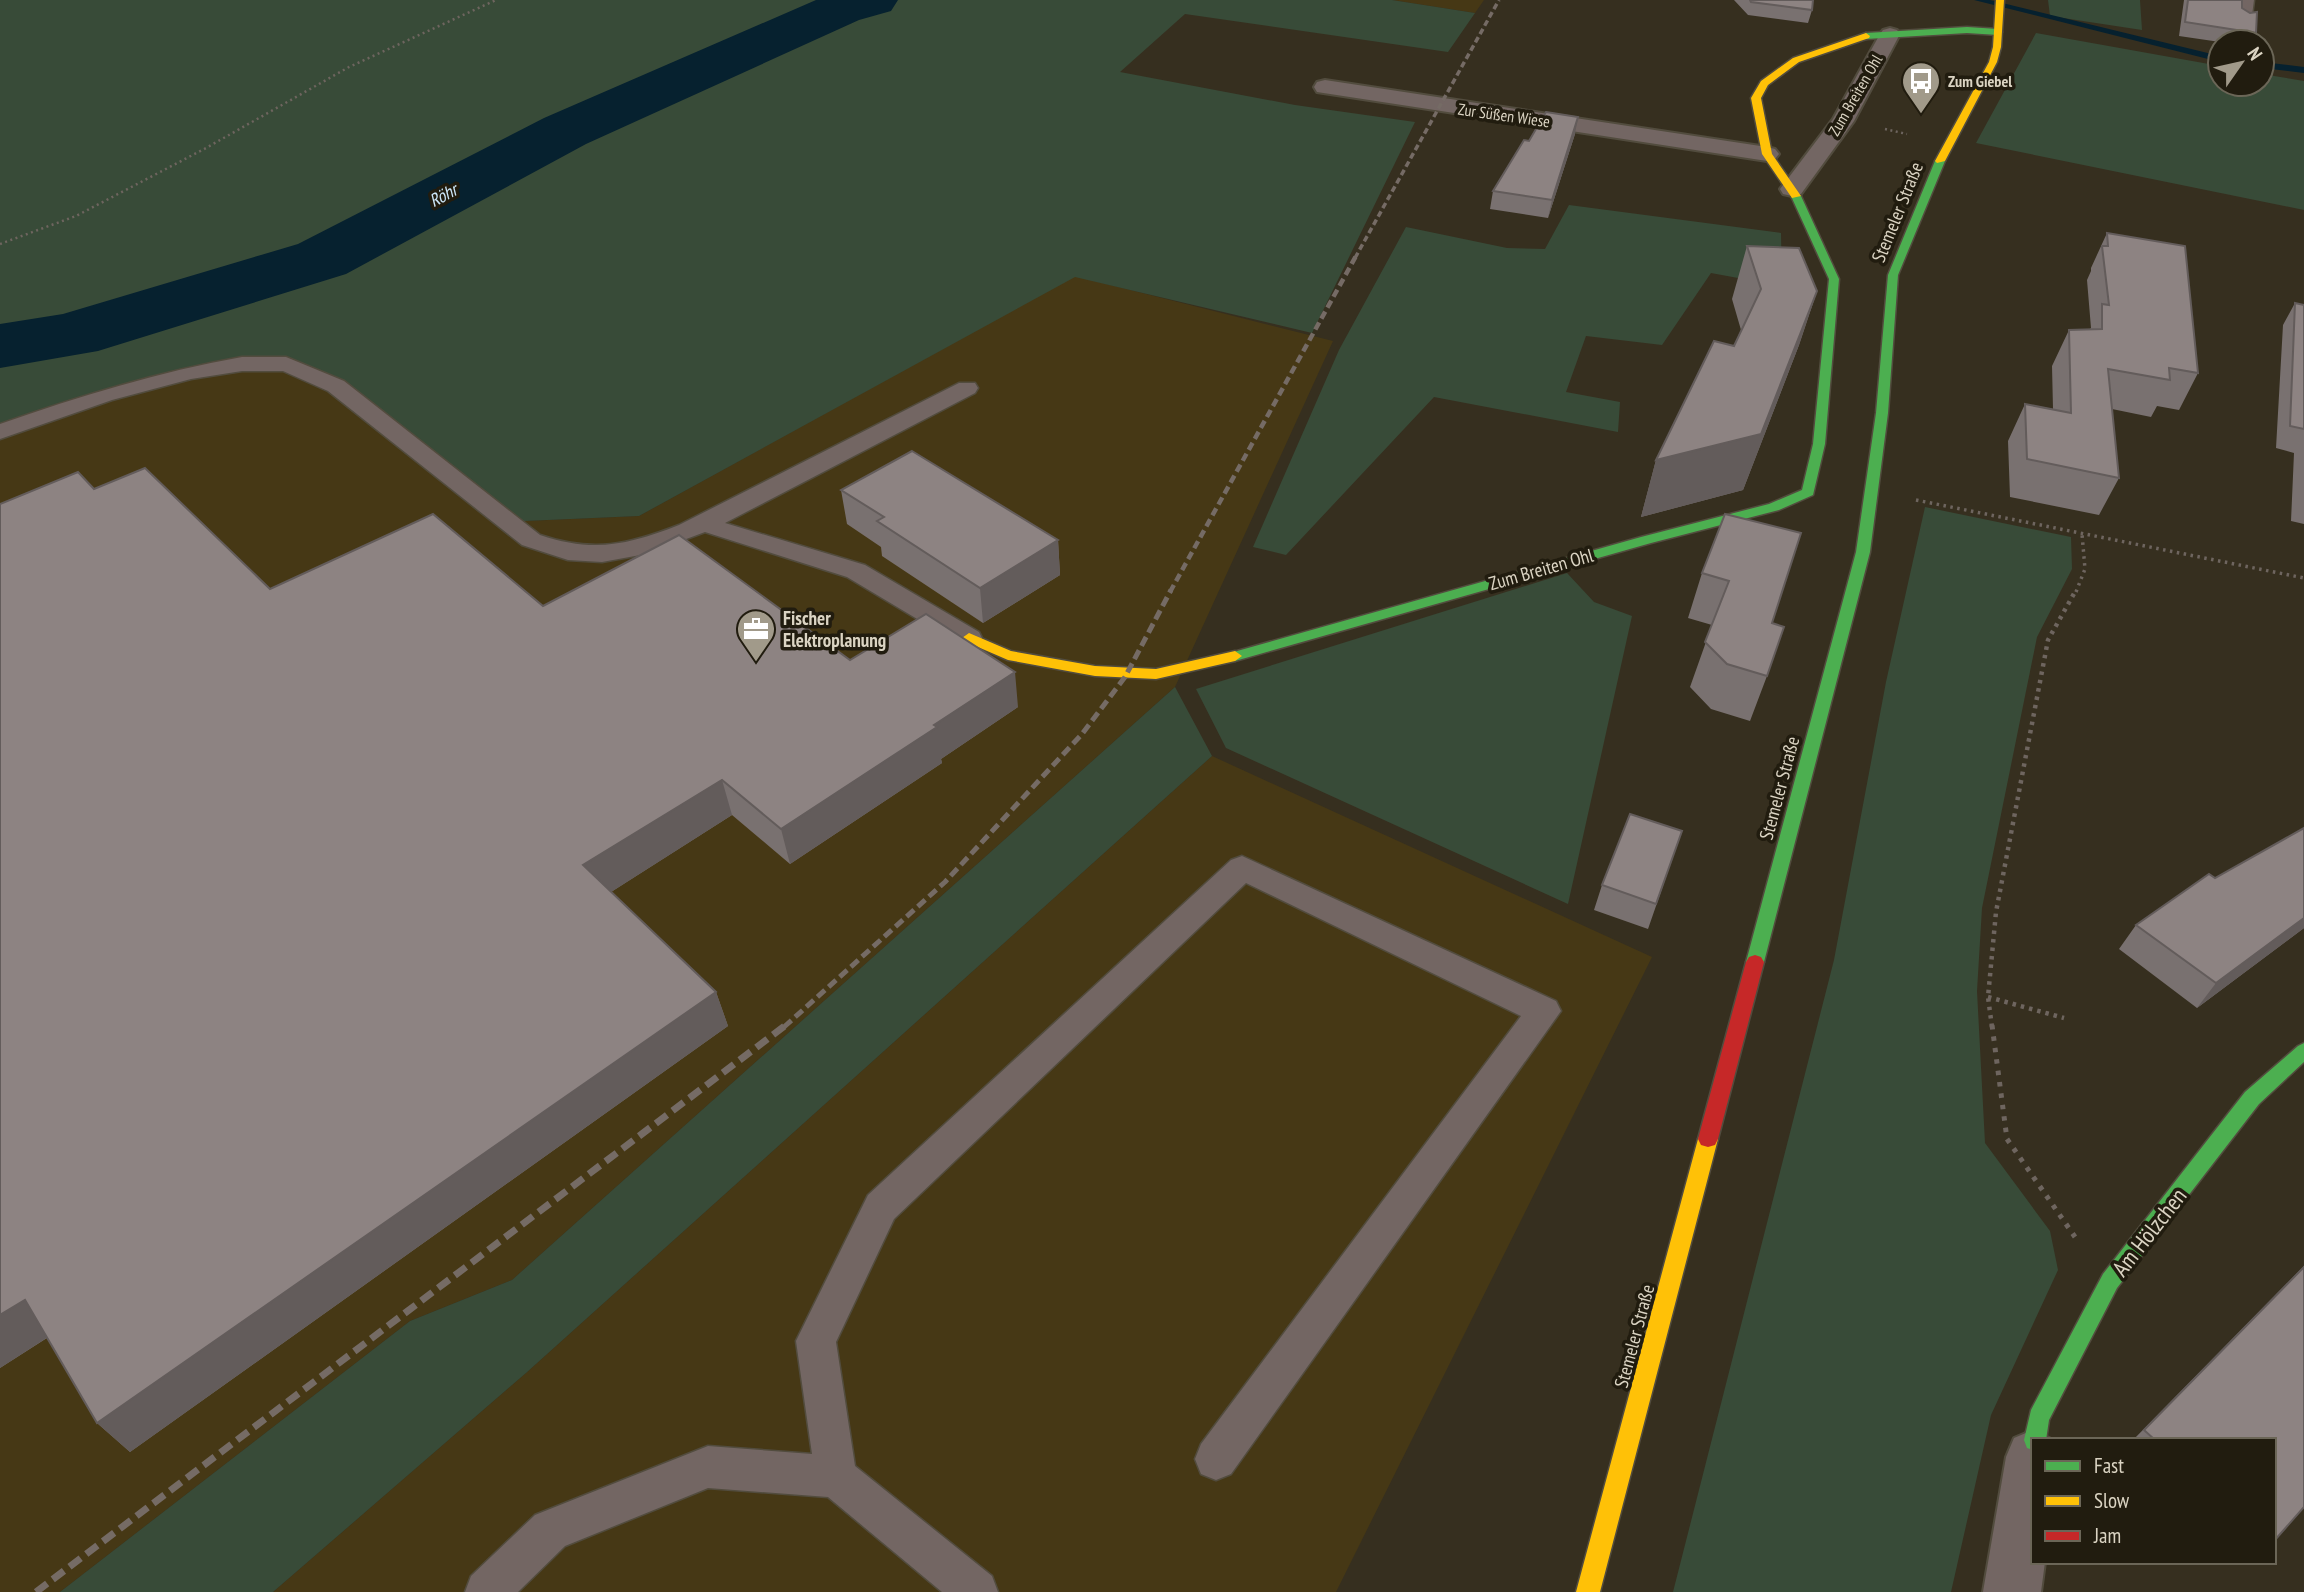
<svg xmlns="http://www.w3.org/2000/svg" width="2304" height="1592" font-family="'PT Sans Narrow',sans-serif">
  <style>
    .built { fill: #463815 }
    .green { fill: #384b38 }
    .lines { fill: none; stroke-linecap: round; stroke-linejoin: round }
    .stream { fill: #06212f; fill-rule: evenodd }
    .river { fill: #06212f; fill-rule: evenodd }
    .lane-casing { stroke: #524c3e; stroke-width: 3 }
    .street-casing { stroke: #524c3e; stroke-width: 4 }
    .fast-casing { stroke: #524c3e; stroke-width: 3 }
    .slow-casing { stroke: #524c3e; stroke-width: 3 }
    .jam-casing { stroke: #524c3e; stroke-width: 3 }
    .path-far3 { stroke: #6e655f; stroke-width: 2.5; stroke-dasharray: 2 3.5; stroke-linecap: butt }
    .path-far2 { stroke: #6e655f; stroke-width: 3.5; stroke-dasharray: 2.5 4.5; stroke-linecap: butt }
    .path-far1 { stroke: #6e655f; stroke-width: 4.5; stroke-dasharray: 3.5 5; stroke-linecap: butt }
    .path { stroke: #6e655f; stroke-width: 5; stroke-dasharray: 4.5 7; stroke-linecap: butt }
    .lane { fill: #736663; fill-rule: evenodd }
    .street { fill: #736663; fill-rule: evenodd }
    .fast { fill: #4caf50; fill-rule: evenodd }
    .slow { fill: #ffc107; fill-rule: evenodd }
    .jam { fill: #c62828; fill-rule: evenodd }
    .rail-far3 { stroke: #756b65; stroke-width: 3.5; stroke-dasharray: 6 3.5; stroke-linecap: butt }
    .rail-far2 { stroke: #756b65; stroke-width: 4.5; stroke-dasharray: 8 4.5; stroke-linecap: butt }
    .rail-far1 { stroke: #756b65; stroke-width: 5; stroke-dasharray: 10 5; stroke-linecap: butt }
    .rail { stroke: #756b65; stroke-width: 7; stroke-dasharray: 14 7; stroke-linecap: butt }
    .wall { fill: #797170 }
    .shaded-wall { fill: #635c5b }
    .building { fill: #8d8382; stroke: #635c5b; stroke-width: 2 }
    .labels { text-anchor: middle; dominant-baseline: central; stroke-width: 7; stroke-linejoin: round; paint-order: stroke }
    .far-poi-label { font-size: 16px; font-weight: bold; fill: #dbd4c3; stroke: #211c0f; text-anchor: start }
    .far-street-label { font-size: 16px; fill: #dbd4c3; stroke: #211c0f }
    .far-water-label { font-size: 18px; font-style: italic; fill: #cde7f9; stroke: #211c0f }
    .street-label { font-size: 19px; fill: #dbd4c3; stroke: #211c0f }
    .poi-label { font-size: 19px; font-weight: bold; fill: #dbd4c3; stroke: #211c0f; text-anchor: start }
    .near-street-label { font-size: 23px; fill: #dbd4c3; stroke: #211c0f }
  </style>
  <rect width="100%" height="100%" fill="#362f1f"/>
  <path class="built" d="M 1392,0 L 1484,0 L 1475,13 Z
    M 1075,276 L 1333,341 L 1175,687 L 512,1280 L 410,1321 L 60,1592 L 0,1592 L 0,435 L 153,376 L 315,368 L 500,522 L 639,516 Z
    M 1212,756 L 1652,957 L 1336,1592 L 273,1592 L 526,1373 Z"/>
  <path class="green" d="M 0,0 L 1392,0 L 1475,13 L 1448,52 L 1185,14 L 1120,72 L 1295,105 L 1415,122 L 1312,333 L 1075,277 L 639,516 L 500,522 L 314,368 L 153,376 L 0,435 Z
    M 2048,0 L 2140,0 L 2142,30 L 2050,16 Z
    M 2036,33 L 2220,66 L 2220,84 L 2262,84 L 2262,74 L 2304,81 L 2304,210 L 1976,143 Z
    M 1569,205 L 1781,233 L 1782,286 L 1711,273 L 1662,345 L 1586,336 L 1566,392 L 1620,402 L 1618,432 L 1434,397 L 1286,555 L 1253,547 L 1339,350 L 1406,227 L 1507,248 L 1545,249 Z
    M 1925,507 L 2071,537 L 2072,569 L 2037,637 L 1982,908 L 1977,991 L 1985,1143 L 2050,1231 L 2058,1270 L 1991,1415 L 1951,1592 L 1673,1592 L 1834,960 L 1886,682 Z
    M 1567,573 L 1594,602 L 1632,616 L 1568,904 L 1226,748 L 1196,689 Z
    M 1175,687 L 1212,756 L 526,1373 L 273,1592 L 60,1592 L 410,1321 L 512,1280 Z"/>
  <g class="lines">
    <path class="stream" d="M 1974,0 L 1990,0 L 2220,56 L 2220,62 Z
      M 2262,62 L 2304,67 L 2304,73 L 2262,68 Z"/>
    <path class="river" d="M 816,0 L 898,0 L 891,11 L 859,20 L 586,144 L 346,274 L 98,351 L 0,368 L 0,324 L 63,314 L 298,244 L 544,118 Z"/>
    <defs>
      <path id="lane" d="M 2238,0 L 2254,0 L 2251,23 L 2245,25 L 2237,20 Z
        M 242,357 L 286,357 L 344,381 L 540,535 C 593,553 628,545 679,525 L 959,383 L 975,383 L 978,388 L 975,393 L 725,523 L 865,565 L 979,632 L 982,638 L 979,644 L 969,647 L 959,644 L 847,577 L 705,532 L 646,554 L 602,562 L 568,560 L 522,545 L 328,391 L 283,371 L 242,371 L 191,379 L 112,400 L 0,439 L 0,424 C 80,396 158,372 242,357 Z
        M 1242,856 L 1556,1001 L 1561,1011 L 1231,1474 L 1216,1480 L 1201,1474 L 1195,1459 L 1201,1444 L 1521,1016 L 1246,883 L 894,1219 L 836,1342 L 855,1466 L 992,1576 L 998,1592 L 942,1592 L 828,1497 L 708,1488 L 565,1546 L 518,1592 L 465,1592 L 471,1576 L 535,1515 L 550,1509 L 708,1446 L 812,1454 L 796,1341 L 868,1195 L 1231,860 Z"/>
      <path id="street" d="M 1890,28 L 1897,30 L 1900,34 L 1854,121 L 1801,194 L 1792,196 L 1783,194 L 1780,189 L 1833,119 L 1880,34 L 1883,30 Z
        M 1325,80 L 1767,147 L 1775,149 L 1779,154 L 1775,159 L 1767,161 L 1317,92 L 1314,87 L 1317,82 Z
        M 2033,1430 L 2053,1440 L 2033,1440 L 2033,1562 L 2045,1562 L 2041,1592 L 1983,1592 L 2006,1457 L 2014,1438 Z"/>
      <path id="fast" d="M 1967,27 L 1998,29 L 2002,32 L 1998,35 L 1967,33 L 1866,39 L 1862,36 L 1866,33 Z
        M 1940,158 L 1945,161 L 1898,275 L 1888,413 L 1870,552 L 1764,962 L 1761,967 L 1755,969 L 1749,967 L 1746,962 L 1856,552 L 1876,413 L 1888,275 L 1935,161 Z
        M 1796,193 L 1801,196 L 1839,279 L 1825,444 L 1813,495 L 1779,510 L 1651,543 L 1235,661 L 1230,659 L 1228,656 L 1230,653 L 1641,537 L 1769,504 L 1802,490 L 1813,444 L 1829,279 L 1791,196 Z
        M 2304,1043 L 2304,1062 L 2259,1104 L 2117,1288 L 2049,1420 L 2046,1440 L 2033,1440 L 2033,1450 L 2027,1448 L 2024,1440 L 2031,1410 L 2103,1274 L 2245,1092 L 2298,1046 Z"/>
      <path id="slow" d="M 1996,0 L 2004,0 L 2001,47 L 1997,62 L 1945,161 L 1937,163 L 1935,161 L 1989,62 L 1993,47 Z
        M 1866,33 L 1870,36 L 1869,38 L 1799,62 L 1768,85 L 1761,98 L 1772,154 L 1801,196 L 1792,198 L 1762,154 L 1751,98 L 1761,81 L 1793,58 Z
        M 969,633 L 1011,651 L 1095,666 L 1156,669 L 1235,651 L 1242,656 L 1235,661 L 1156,679 L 1095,676 L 1008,660 L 964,641 L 962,638 Z
        M 1708,1131 L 1715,1133 L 1718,1139 L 1600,1592 L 1576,1592 L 1698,1139 L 1701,1133 Z"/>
      <path id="jam" d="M 1755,955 L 1761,957 L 1764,962 L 1718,1139 L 1715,1145 L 1708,1147 L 1701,1145 L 1698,1139 L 1746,962 L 1749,957 Z"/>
    </defs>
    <use href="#lane" class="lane-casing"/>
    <use href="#street" class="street-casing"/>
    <use href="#fast" class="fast-casing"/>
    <use href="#slow" class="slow-casing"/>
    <use href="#jam" class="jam-casing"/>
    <path class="path-far3" d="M 1885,129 L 1907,134
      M 0,244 L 76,216 L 206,148 L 349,67 L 496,0"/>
    <path class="path-far2" d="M 1916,500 L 2304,578
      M 2076,592 L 2085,569 L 2082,534"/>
    <path class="path-far1" d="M 1988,997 L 2064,1018
      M 1992,1027 L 1988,997 L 1996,912 L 2048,640 L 2076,590"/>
    <path class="path" d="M 1992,1025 L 2007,1139 L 2075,1237"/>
    <use href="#lane" class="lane"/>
    <use href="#street" class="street"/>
    <use href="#fast" class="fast"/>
    <use href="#slow" class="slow"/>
    <use href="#jam" class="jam"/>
    <path class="rail-far3" d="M 1355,258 L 1499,0"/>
    <path class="rail-far2" d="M 1170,592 L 1356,256"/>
    <path class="rail-far1" d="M 784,1027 L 945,882 L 1082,734 L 1125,677 L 1171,590"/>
    <path class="rail" d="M 36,1592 L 786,1025"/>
  </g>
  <path class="wall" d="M 1734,0 L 1813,0 L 1812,10 L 1808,23 L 1748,15 Z
    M 2184,0 L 2242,0 L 2242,8 L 2256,33 L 2252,42 L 2220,42 L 2179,36 Z
    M 1575,134 L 1548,218 L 1490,209 L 1493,191 L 1529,141 Z
    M 2107,233 L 2198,373 L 2179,410 L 2157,406 L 2151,417 L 2112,409 L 2119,478 L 2099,515 L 2010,497 L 2008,441 L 2025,404 L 2053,409 L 2052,366 L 2069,330 L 2090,329 L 2091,328 L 2087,280 L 2091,271 L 2091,268 Z
    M 1747,246 L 1817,291 L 1799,345 L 1743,490 L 1641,517 L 1656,460 L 1734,346 L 1741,330 L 1732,299 Z
    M 2295,303 L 2304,305 L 2304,524 L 2291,521 L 2294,453 L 2276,448 L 2283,325 Z
    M 94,489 L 270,589 L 543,606 L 850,660 L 1018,707 L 941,759 L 942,763 L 790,864 L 732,815 L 611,892 L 716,992 L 728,1026 L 130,1452 L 97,1423 L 47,1338 L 0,1368 Z
    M 841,490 L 1058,540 L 1060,575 L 983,623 L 882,556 L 881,547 L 847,524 Z
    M 1725,514 L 1772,623 L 1767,676 L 1750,721 L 1711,709 L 1690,687 L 1712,625 L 1688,618 L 1702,573 Z
    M 2304,828 L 2304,928 L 2197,1008 L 2119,949 L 2136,925 L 2215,878 Z
    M 1682,831 L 1648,929 L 1594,910 L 1602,885 Z
    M 2304,1266 L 2304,1507 L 2274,1440 L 2133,1440 Z"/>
  <path class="shaded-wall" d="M 1578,117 L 1575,134 L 1548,218 L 1552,200 Z
    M 1817,291 L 1799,345 L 1743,490 L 1641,517 L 1656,460 Z
    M 1058,540 L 1060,575 L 983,623 L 980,588 Z
    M 1015,672 L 1018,707 L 941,759 L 942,763 L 790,864 L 781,829 L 934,725 Z
    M 722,780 L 732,815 L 597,901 L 583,865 Z
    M 2304,918 L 2304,928 L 2197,1008 L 2216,983 Z
    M 716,992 L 728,1026 L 130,1452 L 97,1423 Z
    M 25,1300 L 59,1330 L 0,1368 L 0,1315 Z"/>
  <path class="building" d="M 1750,0 L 1813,0 L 1812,10 L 1751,2 Z
    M 2188,0 L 2242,0 L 2242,8 L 2250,13 L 2257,12 L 2256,33 L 2185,22 Z
    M 1546,112 L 1578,117 L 1552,200 L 1493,191 L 1524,140 L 1529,141 Z
    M 2107,233 L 2185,246 L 2198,373 L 2169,368 L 2170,380 L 2108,369 L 2119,478 L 2027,459 L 2025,404 L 2071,413 L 2069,330 L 2102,329 L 2102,304 L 2109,305 L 2102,246 L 2108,246 Z
    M 1747,246 L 1799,248 L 1817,291 L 1761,434 L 1656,460 L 1714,341 L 1734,346 L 1761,289 Z
    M 2295,303 L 2304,305 L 2304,429 L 2290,426 Z
    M 912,451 L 1058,540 L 980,588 L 877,521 L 884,517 L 841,490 Z
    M 145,468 L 270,589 L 433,514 L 543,606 L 679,535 L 850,660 L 926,614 L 1015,672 L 934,725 L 937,727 L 781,829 L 722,780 L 583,865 L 716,992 L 97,1423 L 25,1300 L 0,1315 L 0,504 L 78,472 L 94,489 Z
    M 1725,514 L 1801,533 L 1772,623 L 1784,627 L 1767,676 L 1727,664 L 1705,642 L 1729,581 L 1702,573 Z
    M 1630,814 L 1682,831 L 1656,904 L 1602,885 Z
    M 2304,828 L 2304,918 L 2216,983 L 2136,925 L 2209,874 L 2215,878 Z
    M 2304,1267 L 2304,1507 L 2274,1541 L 2274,1440 L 2155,1440 L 2144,1430 Z"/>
  <defs>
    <symbol id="bus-pin" viewBox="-11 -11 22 30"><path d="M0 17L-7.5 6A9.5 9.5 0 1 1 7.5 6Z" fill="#a19a8a" stroke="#211c0f"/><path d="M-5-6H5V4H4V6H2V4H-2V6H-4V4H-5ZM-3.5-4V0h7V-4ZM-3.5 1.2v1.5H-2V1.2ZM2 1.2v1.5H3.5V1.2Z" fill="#fff"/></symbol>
    <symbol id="office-pin" viewBox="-11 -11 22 30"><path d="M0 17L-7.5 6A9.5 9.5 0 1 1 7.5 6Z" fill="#a19a8a" stroke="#211c0f"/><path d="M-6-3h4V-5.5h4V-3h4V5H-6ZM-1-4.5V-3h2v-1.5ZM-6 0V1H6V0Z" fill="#fff"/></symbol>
  </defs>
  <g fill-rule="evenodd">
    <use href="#bus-pin" x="1899" y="59" width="44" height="60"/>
    <use href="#office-pin" x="734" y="607" width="44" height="60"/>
  </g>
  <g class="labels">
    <g class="far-poi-label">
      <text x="1948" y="81">Zum Giebel</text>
    </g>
    <g class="far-street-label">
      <text transform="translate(1855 95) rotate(-60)">Zum Breiten Ohl</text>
      <text transform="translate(1504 115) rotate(8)">Zur Süßen Wiese</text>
    </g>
    <g class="far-water-label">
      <text transform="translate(443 195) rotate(-28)">Röhr</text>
    </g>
    <g class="street-label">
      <text transform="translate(1897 212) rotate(-68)">Stemeler Straße</text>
      <text transform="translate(1541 569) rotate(-16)">Zum Breiten Ohl</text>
      <text transform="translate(1779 788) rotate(-75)">Stemeler Straße</text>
      <text transform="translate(1634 1336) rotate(-75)">Stemeler Straße</text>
    </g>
    <g class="poi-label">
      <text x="783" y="618">Fischer<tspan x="783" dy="22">Elektroplanung</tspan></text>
    </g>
    <g class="near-street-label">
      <text transform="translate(2149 1232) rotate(-52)">Am Hölzchen</text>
    </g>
  </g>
  <rect x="2031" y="1438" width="245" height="126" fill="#211c0f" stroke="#6b6657" stroke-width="2"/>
  <rect x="2045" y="1461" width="35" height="10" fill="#4caf50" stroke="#6b6657" stroke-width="2"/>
  <text x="2094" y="1473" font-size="21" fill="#dbd4c3">Fast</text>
  <rect x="2045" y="1496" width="35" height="10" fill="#ffc107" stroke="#6b6657" stroke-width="2"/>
  <text x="2094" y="1508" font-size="21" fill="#dbd4c3">Slow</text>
  <rect x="2045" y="1531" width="35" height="10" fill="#c62828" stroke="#6b6657" stroke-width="2"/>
  <text x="2094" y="1543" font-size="21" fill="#dbd4c3">Jam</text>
  <g transform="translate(2241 63) rotate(56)"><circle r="33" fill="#211c0f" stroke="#6b6657" stroke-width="2"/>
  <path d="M0-5L12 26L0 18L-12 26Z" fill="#a19a8a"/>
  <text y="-10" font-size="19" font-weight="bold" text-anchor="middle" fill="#dbd4c3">N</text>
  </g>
</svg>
